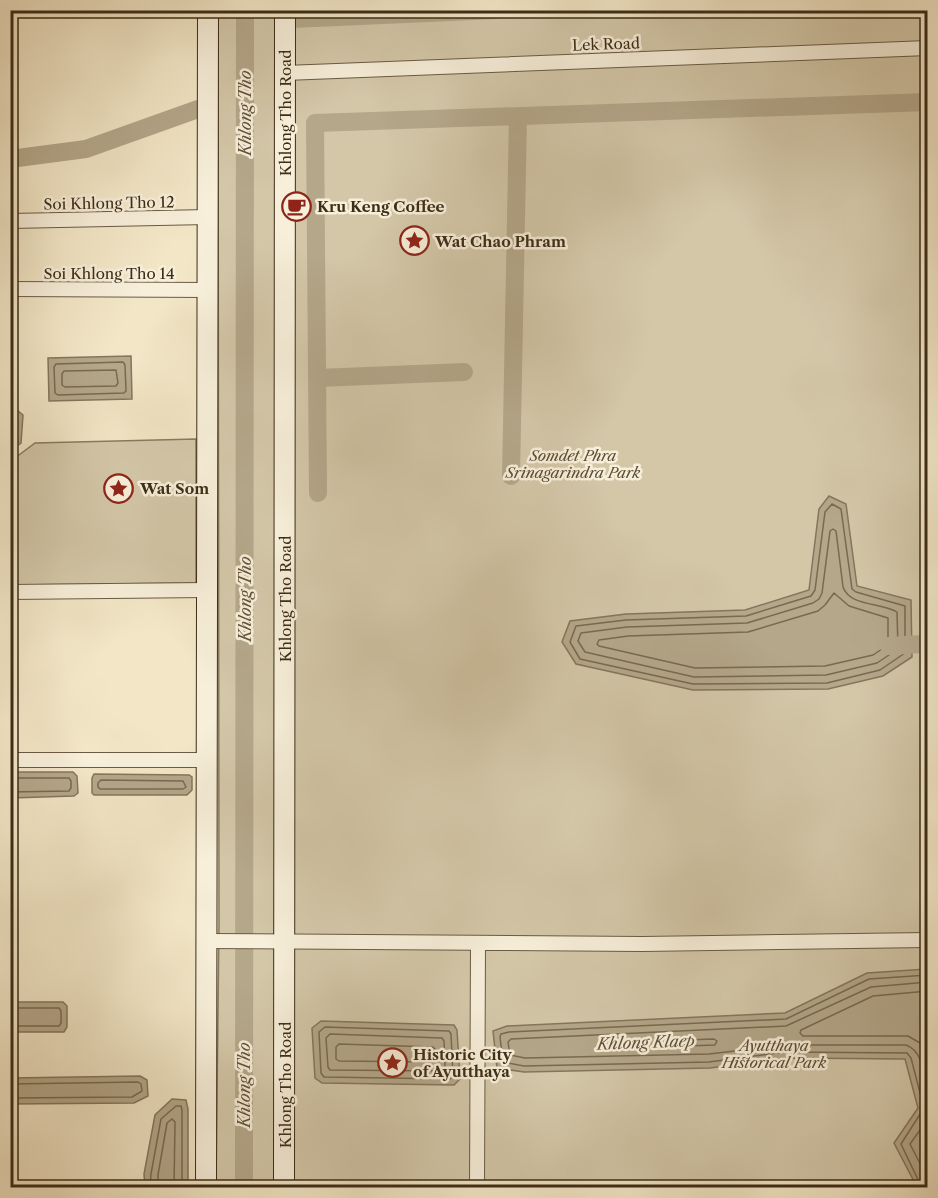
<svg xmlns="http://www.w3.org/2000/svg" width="938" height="1198" font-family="'Libre Caslon Text',serif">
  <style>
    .green { fill: #d3c7a8; stroke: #887a60; stroke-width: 1.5 }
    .water { fill: #b4a78a; stroke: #84765c; stroke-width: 1.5 }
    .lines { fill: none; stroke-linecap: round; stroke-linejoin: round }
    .shore { stroke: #786a50; stroke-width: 1.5 }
    .canal { stroke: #b4a78a; stroke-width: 18 }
    .street-casing { stroke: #6a5b43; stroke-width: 16 }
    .secondary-casing { stroke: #3d2d17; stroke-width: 22 }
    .street { stroke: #f7efda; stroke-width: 14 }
    .secondary { stroke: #f7efda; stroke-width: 20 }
    .labels { text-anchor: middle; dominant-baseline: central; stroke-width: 5; stroke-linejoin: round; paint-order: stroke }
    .street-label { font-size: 15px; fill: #3d2d17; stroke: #f7efda }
    .poi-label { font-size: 15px; font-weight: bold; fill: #3d2d17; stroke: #f7efda; text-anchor: start }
    .park-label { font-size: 15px; font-style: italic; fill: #5b4c34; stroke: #f7efda }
    .water-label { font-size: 16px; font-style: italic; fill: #61523a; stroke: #f7efda }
  </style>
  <rect width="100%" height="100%" fill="#f2e6c6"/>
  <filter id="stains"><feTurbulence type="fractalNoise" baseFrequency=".00333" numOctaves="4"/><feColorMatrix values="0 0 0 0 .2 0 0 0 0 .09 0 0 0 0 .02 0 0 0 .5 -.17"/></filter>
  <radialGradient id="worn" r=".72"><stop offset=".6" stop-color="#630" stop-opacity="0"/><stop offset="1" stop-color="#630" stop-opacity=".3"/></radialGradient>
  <path class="green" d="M 218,11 L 927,11 L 927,1187 L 216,1188 L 219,924 Z
    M 196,439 L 196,583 L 11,585 L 11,461 L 35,443 Z"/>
  <path class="water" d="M 131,356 L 132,399 L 49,401 L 48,358 Z
    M 11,405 L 23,415 L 21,443 L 11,450 Z
    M 829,496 L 846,504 L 857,586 L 911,600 L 912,657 L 883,676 L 828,689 L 693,690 L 576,664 L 562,642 L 570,621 L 626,614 L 745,610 L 809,590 L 819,509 Z
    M 11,772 L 73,772 L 77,776 L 78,793 L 74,796 L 11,798 Z
    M 94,774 L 189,775 L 192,777 L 192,790 L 187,795 L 94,795 L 92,793 L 92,778 Z
    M 927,969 L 927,1187 L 917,1187 L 894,1143 L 918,1108 L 905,1059 L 786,1058 L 710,1068 L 524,1072 L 497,1068 L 493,1031 L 507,1026 L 785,1013 L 867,973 Z
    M 11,1002 L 63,1002 L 67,1006 L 67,1027 L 64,1032 L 11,1032 Z
    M 321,1021 L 454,1025 L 457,1030 L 460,1079 L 454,1085 L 322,1083 L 315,1078 L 312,1028 Z
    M 140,1076 L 147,1080 L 148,1096 L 134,1103 L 11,1104 L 11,1078 Z
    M 172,1099 L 186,1100 L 188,1109 L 188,1187 L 145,1187 L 144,1174 L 155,1115 Z"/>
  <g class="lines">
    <path class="shore" d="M 123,362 L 125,365 L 126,391 L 124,393 L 58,395 L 55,393 L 54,367 L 56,364 Z
      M 116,370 L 118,383 L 116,386 L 65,387 L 62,385 L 62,374 L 64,371 Z
      M 832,504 L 841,509 L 852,589 L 856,592 L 905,606 L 905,653 L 880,670 L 827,683 L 693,684 L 580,659 L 570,642 L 576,626 L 626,620 L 746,616 L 811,596 L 815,590 L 825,512 Z
      M 833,529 L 836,531 L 843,587 C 850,607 882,602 897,612 L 898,649 L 877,663 L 826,675 L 694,677 L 585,652 L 578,641 L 581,633 L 627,627 L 747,623 L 813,603 L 819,599 L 822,593 L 830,531 Z
      M 834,593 L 849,606 L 888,618 L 888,645 L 873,655 L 825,666 L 695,668 L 599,646 L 597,644 L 599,640 L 628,636 L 748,632 L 818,611 L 825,605 Z
      M 10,778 L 69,778 L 71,781 L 71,788 L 69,791 L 10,792
      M 101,780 L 183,781 L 186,787 L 183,789 L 100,789 L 98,787 L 98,783 Z
      M 928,982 L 871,987 L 786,1026 L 511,1039 L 508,1042 L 510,1055 L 525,1058 L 709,1054 L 785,1045 L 906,1045 C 923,1051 924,1075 928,1090
      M 928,991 L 873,996 L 801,1030 L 800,1033 L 803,1036 L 908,1036 L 920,1043 L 928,1055
      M 10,1008 L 59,1008 L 61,1011 L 61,1023 L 59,1026 L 10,1026
      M 325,1027 L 449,1031 L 451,1034 L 453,1076 L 450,1079 L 324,1077 L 321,1073 L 319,1032 Z
      M 330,1034 L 442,1038 L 444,1041 L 445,1069 L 443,1071 L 330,1070 L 328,1067 L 326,1038 Z
      M 714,1039 L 717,1041 L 715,1045 L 686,1046 L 684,1043 L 686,1040 Z
      M 339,1044 L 433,1047 L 435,1049 L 436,1060 L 433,1062 L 339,1061 L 336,1059 L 336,1047 Z
      M 10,1084 L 138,1082 L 141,1084 L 142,1091 L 132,1097 L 10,1098
      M 928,1119 L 910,1144 L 928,1179
      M 150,1188 L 151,1174 L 161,1119 L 176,1106 L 181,1106 L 182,1110 L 182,1188
      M 158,1188 L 158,1175 L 167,1123 L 172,1119 L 175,1122 L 174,1188
      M 922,1188 L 901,1144 L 924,1108 L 911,1058 L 907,1053 L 785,1052 L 709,1062 L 524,1066 L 503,1062 L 500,1037 L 501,1034 L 509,1032 L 786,1019 L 869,979 L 928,975"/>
    <path class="canal" d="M 292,19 L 496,10
      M 10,159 L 86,149 L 198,109
      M 318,378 L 464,372
      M 511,476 L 518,116
      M 318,493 L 315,123 L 928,102
      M 889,646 L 922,644
      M 244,1188 L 245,10"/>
    <defs>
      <path id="street" d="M 285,73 L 928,48
        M 10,221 L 208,217
        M 10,289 L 208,290
        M 10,592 L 207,590
        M 10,760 L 207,760
        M 206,941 L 642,944 L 928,940
        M 477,1188 L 478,943"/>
      <path id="secondary" d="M 206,1188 L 208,10
        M 284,1188 L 285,10"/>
    </defs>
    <use href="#street" class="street-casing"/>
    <use href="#secondary" class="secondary-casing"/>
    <use href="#street" class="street"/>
    <use href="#secondary" class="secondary"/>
  </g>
  <defs>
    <symbol id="cafe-ring" viewBox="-11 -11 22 22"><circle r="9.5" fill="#f7efda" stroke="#8f2418" stroke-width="1.5"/><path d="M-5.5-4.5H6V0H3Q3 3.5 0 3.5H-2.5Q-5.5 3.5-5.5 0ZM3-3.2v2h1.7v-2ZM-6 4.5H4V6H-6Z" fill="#8f2418"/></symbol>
    <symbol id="sight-ring" viewBox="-11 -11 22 22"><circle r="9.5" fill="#f7efda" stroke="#8f2418" stroke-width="1.5"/><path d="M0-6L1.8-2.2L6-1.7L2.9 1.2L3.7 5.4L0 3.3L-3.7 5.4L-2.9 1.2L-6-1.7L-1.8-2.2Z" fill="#8f2418"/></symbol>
  </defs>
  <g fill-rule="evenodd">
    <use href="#cafe-ring" x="280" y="190" width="33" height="33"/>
    <use href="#sight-ring" x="398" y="224" width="33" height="33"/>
    <use href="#sight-ring" x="102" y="472" width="33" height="33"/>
    <use href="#sight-ring" x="376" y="1046" width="33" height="33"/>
  </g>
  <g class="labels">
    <g class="street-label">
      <text transform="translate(606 44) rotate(-2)">Lek Road</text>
      <text transform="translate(285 113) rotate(-90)">Khlong Tho Road</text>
      <text transform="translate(109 203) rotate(-1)">Soi Khlong Tho 12</text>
      <text x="109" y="273">Soi Khlong Tho 14</text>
      <text transform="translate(285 599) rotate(-90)">Khlong Tho Road</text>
      <text transform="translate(285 1085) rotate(-90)">Khlong Tho Road</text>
    </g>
    <g class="poi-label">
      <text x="317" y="206">Kru Keng Coffee</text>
      <text x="435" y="241">Wat Chao Phram</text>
      <text x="140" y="488">Wat Som</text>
      <text x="413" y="1054">Historic City<tspan x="413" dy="17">of Ayutthaya</tspan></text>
    </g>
    <g class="park-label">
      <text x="573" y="455">Somdet Phra<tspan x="573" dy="17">Srinagarindra Park</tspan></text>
      <text x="774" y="1045">Ayutthaya<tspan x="774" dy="17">Historical Park</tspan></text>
    </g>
    <g class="water-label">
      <text transform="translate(245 113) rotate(-90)">Khlong Tho</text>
      <text transform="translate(245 599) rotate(-90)">Khlong Tho</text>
      <text transform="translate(646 1042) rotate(-2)">Khlong Klaep</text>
      <text transform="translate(244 1085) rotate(-90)">Khlong Tho</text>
    </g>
  </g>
  <rect width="938" height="1198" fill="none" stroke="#f2e6c6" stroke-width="36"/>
  <rect x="12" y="12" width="914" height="1174" fill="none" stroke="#3d2d17" stroke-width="3"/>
  <rect x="18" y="18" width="902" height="1162" fill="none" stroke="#3d2d17" stroke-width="1.5"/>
  <rect width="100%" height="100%" filter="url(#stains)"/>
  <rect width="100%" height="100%" fill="url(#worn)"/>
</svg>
